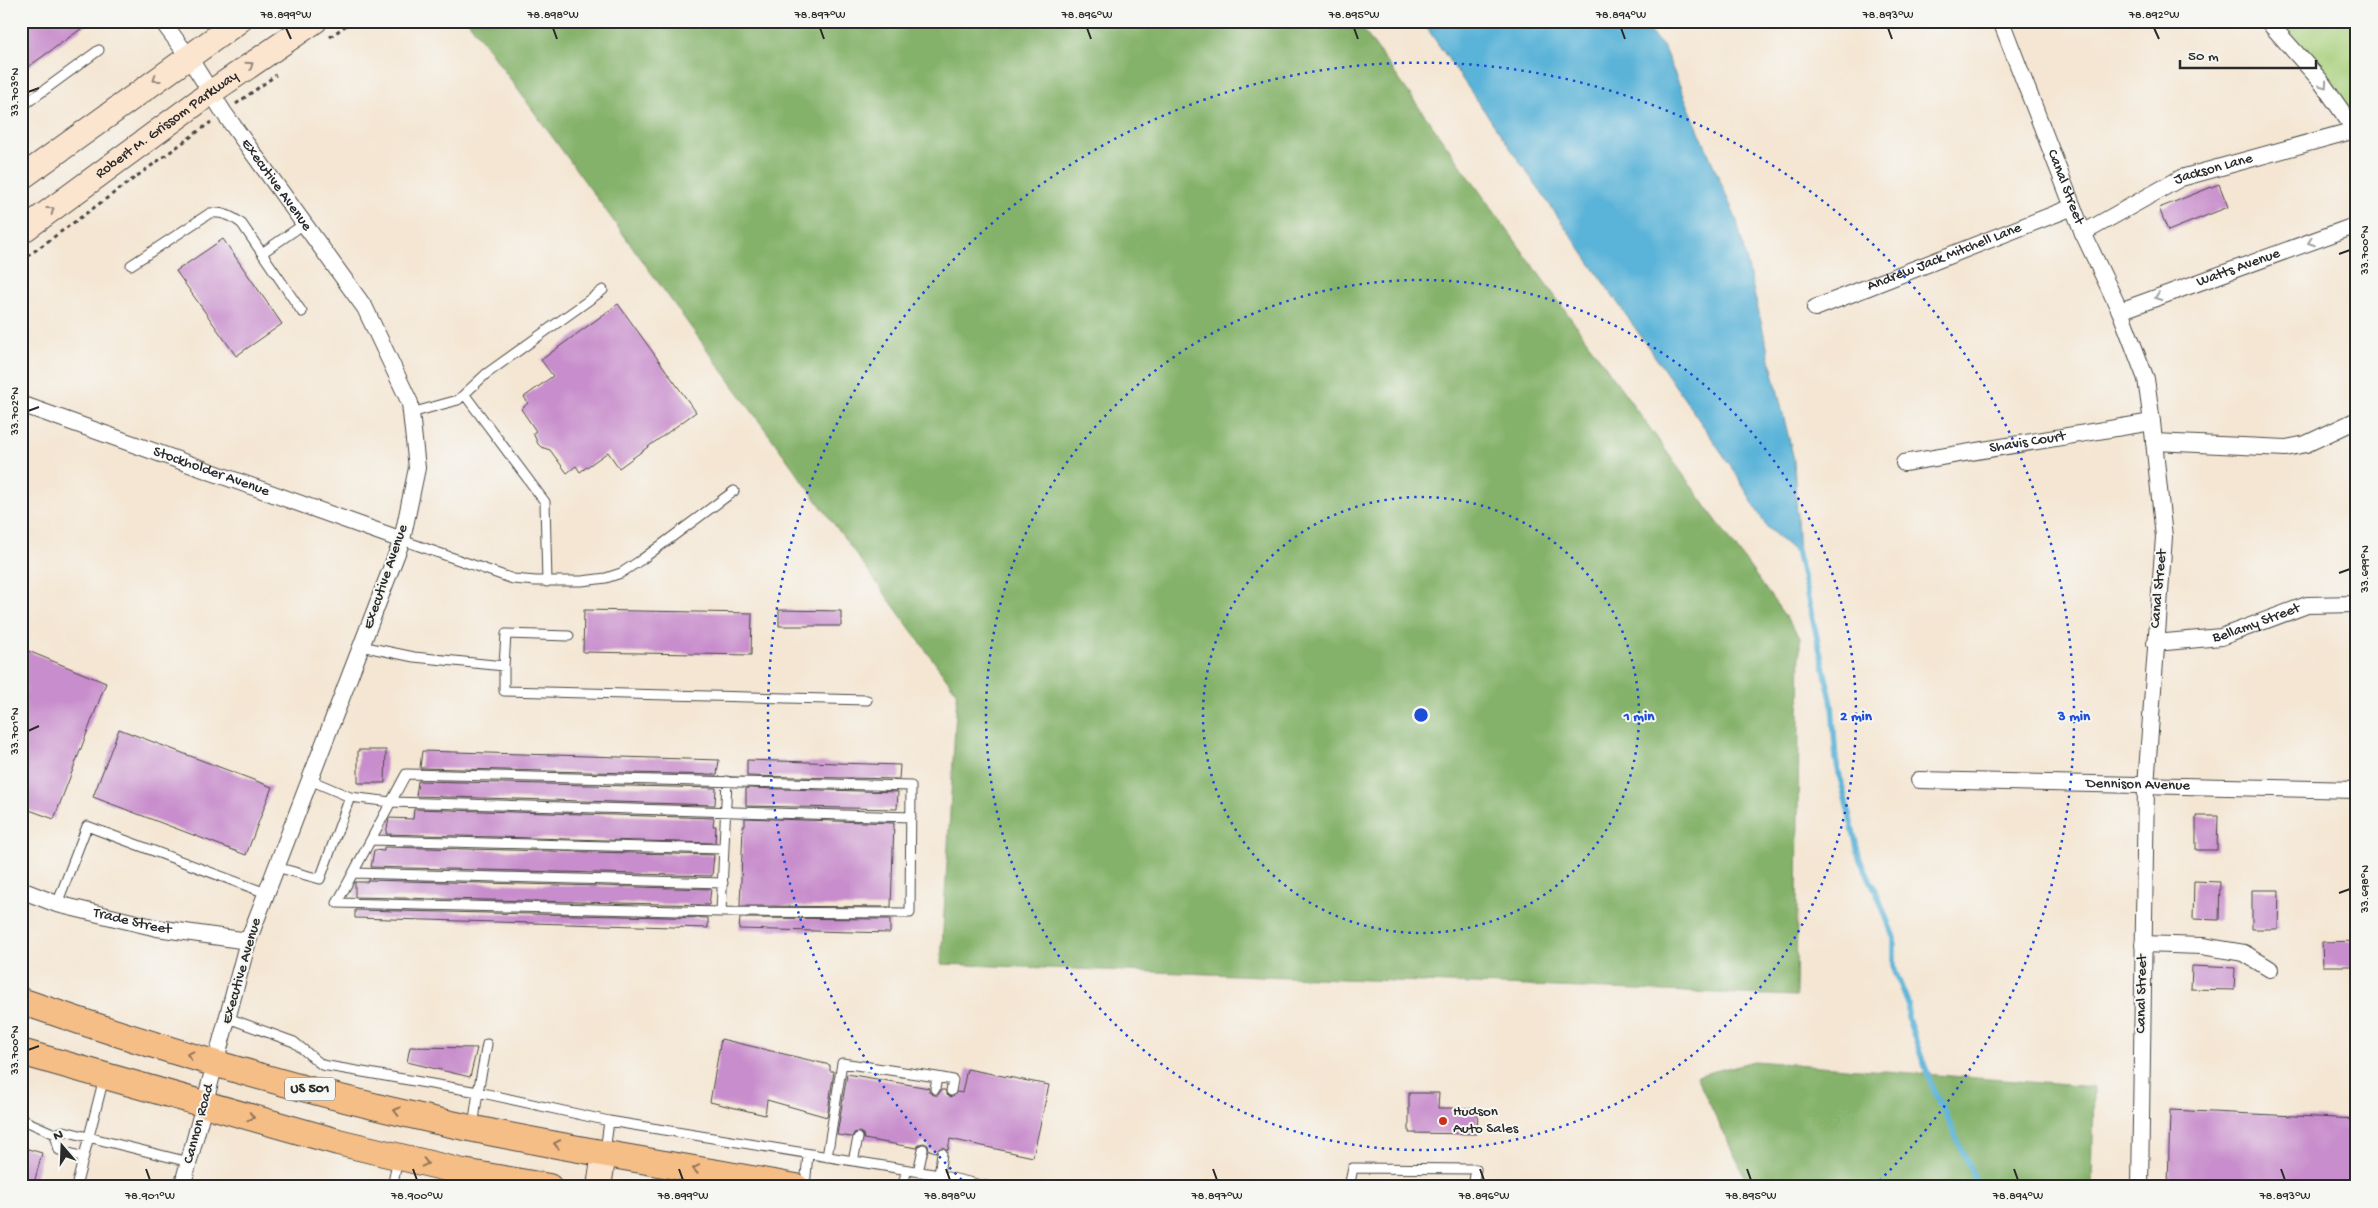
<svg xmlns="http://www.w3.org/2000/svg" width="2378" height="1208" font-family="'Gochi Hand',sans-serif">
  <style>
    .green { fill: #a7cf7a; stroke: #697d52 }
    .forest { fill: #85b26a; stroke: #586e4a }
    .water { fill: #5ab3d8; stroke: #426f82 }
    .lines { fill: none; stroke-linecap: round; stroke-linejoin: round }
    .stream { stroke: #5ab3d8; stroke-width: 5.5 }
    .building { fill: #c88dcc }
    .lane-casing { stroke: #494744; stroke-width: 11 }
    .street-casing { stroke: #494744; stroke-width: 18 }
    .secondary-casing { stroke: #494744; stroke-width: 26 }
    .primary-casing { stroke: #494744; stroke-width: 28 }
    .path { stroke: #494744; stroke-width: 3; stroke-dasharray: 4 4; stroke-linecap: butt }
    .lane { stroke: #fff; stroke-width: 9 }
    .street { stroke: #fff; stroke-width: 16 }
    .secondary { stroke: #fbe5cf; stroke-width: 24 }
    .primary { stroke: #f6be87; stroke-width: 26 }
    .oneway { stroke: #93887d }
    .oneway2 { stroke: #a0a0a0 }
    .oneway3 { stroke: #907459 }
    .ticks { fill: none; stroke: #2b2b2b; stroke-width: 2 }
    .ring { fill: none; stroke: #1d4ed8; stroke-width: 2.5; stroke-dasharray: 2.5 5 }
    .poi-dot { fill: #c8321e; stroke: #f6f6f2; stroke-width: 2 }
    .labels { text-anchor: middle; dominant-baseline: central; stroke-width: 4; stroke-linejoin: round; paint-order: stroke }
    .shield { fill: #f6f6f2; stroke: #686867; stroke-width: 1 }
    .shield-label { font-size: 14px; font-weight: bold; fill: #2b2b2b }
    .street-label { font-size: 15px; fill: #2b2b2b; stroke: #f6f6f2 }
    .poi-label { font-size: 15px; fill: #2b2b2b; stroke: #f6f6f2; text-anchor: start }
    .centre { fill: #1d4ed8; stroke: #f6f6f2; stroke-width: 2.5 }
    .ring-label { font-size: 15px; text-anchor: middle; font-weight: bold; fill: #1d4ed8; stroke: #f6f6f2; stroke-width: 4; stroke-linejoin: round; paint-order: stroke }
    .neatline { fill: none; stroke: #2b2b2b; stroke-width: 2 }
    .ticks-label { font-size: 12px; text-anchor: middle; fill: #2b2b2b }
  </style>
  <rect width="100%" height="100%" fill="#f6f6f2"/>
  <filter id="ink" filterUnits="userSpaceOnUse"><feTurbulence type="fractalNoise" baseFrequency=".02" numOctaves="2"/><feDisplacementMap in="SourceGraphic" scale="10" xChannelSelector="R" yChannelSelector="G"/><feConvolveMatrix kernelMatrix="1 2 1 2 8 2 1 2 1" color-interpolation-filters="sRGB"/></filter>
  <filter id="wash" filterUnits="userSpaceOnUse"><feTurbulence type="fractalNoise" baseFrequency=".0096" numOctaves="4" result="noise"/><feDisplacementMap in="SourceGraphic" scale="20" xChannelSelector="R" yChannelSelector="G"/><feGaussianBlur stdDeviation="1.12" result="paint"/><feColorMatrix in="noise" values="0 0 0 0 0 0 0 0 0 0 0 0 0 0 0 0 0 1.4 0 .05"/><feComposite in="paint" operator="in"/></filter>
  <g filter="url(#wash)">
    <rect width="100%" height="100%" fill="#f4e6d3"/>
    <path class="green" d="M 2271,21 L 2357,21 L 2357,133 Z"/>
    <path class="forest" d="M 468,21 L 1357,21 L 1800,637 L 1796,996 L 941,964 L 957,693 Z
      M 1754,1061 L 2094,1087 L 2092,1187 L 1828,1187 L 1825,1184 L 1748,1183 L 1696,1076 Z"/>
    <path class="water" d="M 1422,21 L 1639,21 L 1663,46 L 1737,221 L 1794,460 L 1799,556 L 1766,526 L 1733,469 Z"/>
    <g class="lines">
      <path class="stream" d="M 1797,550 L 1832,704 L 1836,760 L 1860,860 L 1876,891 L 1894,938 L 1894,968 L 1908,1003 L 1908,1019 L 1930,1081 L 1979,1187"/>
    </g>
    <g id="blocks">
      <path class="building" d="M 21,21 L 92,21 L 21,72 Z
        M 2219,184 L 2228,207 L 2168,231 L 2159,208 Z
        M 223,239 L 282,324 L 236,356 L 176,271 Z
        M 618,304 L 696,412 L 619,468 L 608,452 L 580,472 L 576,466 L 567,473 L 550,450 L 541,447 L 538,444 L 533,433 L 536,431 L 521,409 L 528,403 L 524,397 L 553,376 L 541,360 Z
        M 584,610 L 752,613 L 751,655 L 583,652 Z
        M 779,610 L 841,611 L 841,626 L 779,626 Z
        M 21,648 L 106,683 L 54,819 L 21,807 Z
        M 119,729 L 272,787 L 246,855 L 93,797 Z
        M 358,750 L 386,750 L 385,783 L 358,783 Z
        M 422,751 L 719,760 L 717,775 L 420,768 Z
        M 747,760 L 900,765 L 899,779 L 747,776 Z
        M 418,781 L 716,788 L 715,805 L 416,796 Z
        M 746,788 L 898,792 L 897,809 L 746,806 Z
        M 414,809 L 714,818 L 713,826 L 716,826 L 715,843 L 386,834 L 389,818 L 413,819 Z
        M 2196,816 L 2218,816 L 2217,850 L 2196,850 Z
        M 745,818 L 894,823 L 891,907 L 740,906 L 743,826 L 745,826 Z
        M 384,847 L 714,855 L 712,876 L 371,867 L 374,850 L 384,851 Z
        M 368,880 L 711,889 L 709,905 L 355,897 L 355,882 L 367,882 Z
        M 2194,881 L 2220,882 L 2219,920 L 2193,919 Z
        M 2252,890 L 2279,890 L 2278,929 L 2252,929 Z
        M 355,910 L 708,918 L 708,928 L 355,918 Z
        M 740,918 L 890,919 L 890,933 L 739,929 Z
        M 2357,941 L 2357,966 L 2323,966 L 2322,942 Z
        M 2192,966 L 2235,968 L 2234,990 L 2191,989 Z
        M 721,1039 L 830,1065 L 830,1071 L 834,1071 L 827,1117 L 767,1100 L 765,1115 L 710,1102 Z
        M 410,1047 L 477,1048 L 470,1077 L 407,1062 Z
        M 967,1069 L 1049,1085 L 1033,1157 L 950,1139 L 948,1150 L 942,1147 L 936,1152 L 929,1150 L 928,1145 L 924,1143 L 919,1144 L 917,1148 L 864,1139 L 863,1134 L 859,1132 L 854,1133 L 852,1137 L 837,1135 L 847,1074 L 929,1088 L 929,1092 L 934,1095 L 938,1095 L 941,1090 L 945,1090 L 947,1095 L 950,1097 L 957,1092 L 962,1093 Z
        M 1409,1093 L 1439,1093 L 1438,1108 L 1478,1108 L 1477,1134 L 1409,1133 Z
        M 2170,1110 L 2357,1119 L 2357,1187 L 2168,1187 Z
        M 21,1147 L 42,1153 L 33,1187 L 21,1187 Z"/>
    </g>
  </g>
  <g filter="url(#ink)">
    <use href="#blocks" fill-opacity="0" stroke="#494744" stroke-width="1"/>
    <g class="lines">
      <defs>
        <path id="lane" d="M 21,107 L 99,50
          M 262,253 L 304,224
          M 131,265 L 210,213 C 223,212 232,216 242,224 L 302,312
          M 465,395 L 545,502 L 547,582
          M 411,413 L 458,400 L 486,374 L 603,290
          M 402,540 L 513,579 L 536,581 L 582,581 L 606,578 L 621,573 L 641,560 L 734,491
          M 361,646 L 414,657 L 504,666 L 504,691 L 867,700
          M 504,666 L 506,634 L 569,636
          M 350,797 L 391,802 L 337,903 L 721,912 L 910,913 L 911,786 L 406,774 L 391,802 L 911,817
          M 371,840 L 724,849
          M 276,867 L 320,879 L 350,797 L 310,780
          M 353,873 L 723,883
          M 57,904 L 87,826 L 266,893
          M 721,912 L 727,781
          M 228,1018 L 294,1042 L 322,1065 L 478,1092 L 473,1127
          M 487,1044 L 478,1092 L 609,1121
          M 937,1077 L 953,1080 L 951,1091
          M 21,1119 L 55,1134 L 64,1131 L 189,1162
          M 55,1134 L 59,1150 L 83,1157
          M 605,1152 L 609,1121 L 939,1175 L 990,1187
          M 827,1157 L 842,1063 L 937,1077 L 935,1089
          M 853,1161 L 858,1138
          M 918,1172 L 923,1149
          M 939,1175 L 942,1153
          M 76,1187 L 104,1078
          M 392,1187 L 398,1159
          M 805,1187 L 808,1154
          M 902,1187 L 907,1170
          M 1349,1187 L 1353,1168 L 1476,1169 L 1473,1187"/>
        <g id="street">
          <path id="s1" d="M 162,21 L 188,56 L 224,113 L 365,308 L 410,403 L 417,468 L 402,540 L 248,941 L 182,1187"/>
          <path id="s2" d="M 2001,21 L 2083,233 L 2120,311 L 2146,379 L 2152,422 L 2164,537 L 2146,786 L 2140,1187"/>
          <path d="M 2271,21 L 2271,25 L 2320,80 L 2357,133"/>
          <path id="s3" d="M 2083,233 L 2181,178 L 2355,130"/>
          <path id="s4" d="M 1815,308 L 2073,207"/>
          <path id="s5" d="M 2120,311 L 2357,225"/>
          <path id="s6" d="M 21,404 L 402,540"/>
          <path d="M 2154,442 L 2286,448 L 2306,444 L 2357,420"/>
          <path id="s7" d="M 1904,463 L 2152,422"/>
          <path id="s8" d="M 2155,643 L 2221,637 L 2307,605 L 2357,604"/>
          <path id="s9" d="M 1919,780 L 2357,790"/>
          <path id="s10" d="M 21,890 L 57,904 L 157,928 L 248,941"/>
          <path d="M 2143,944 L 2202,946 L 2244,953 L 2270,969"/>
        </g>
        <g id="secondary">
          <path d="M 21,178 L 239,21"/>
          <path id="s11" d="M 21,232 L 210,93 L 315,21"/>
          <path d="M 599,1187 L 604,1153"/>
        </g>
        <path id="primary" d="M 21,1001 C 156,1048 294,1089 433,1120 C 553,1147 675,1165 796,1187
          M 21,1052 L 338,1142 L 463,1172 L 549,1187"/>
      </defs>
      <use href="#lane" class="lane-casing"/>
      <use href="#street" class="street-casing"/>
      <use href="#secondary" class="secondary-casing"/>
      <use href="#primary" class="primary-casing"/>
      <path class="path" d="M 330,37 L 352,21
        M 236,104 L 276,75
        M 21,261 L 211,122"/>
      <use href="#lane" class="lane"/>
      <use href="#street" class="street"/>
      <use href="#secondary" class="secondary"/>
      <use href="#primary" class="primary"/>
    </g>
    <defs><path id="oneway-chevron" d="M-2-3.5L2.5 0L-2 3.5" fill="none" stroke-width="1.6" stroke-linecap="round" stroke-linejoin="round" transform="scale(1.25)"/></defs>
    <g class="oneway">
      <use href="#oneway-chevron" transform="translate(250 65) rotate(-34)"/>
      <use href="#oneway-chevron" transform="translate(156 79) rotate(144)"/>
      <use href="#oneway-chevron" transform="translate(51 210) rotate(-36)"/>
    </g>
    <g class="oneway2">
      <use href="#oneway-chevron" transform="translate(2324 85) rotate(54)"/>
      <use href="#oneway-chevron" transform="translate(2311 242) rotate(160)"/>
      <use href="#oneway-chevron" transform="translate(2158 297) rotate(160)"/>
    </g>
    <g class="oneway3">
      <use href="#oneway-chevron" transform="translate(190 1055) rotate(-165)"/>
      <use href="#oneway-chevron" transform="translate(397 1111) rotate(-166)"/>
      <use href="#oneway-chevron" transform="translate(251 1117) rotate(16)"/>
      <use href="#oneway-chevron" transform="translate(557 1144) rotate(-169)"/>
      <use href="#oneway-chevron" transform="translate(425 1163) rotate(13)"/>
      <use href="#oneway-chevron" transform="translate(696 1169) rotate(-170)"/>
    </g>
  </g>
  <path class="ticks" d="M 286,28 L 291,39M 553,28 L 557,39M 820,28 L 824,39M 1087,28 L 1091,39M 1354,28 L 1358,39M 1621,28 L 1625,39M 1888,28 L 1892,39M 2154,28 L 2159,39M 28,92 L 39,88M 2339,254 L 2350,250M 28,411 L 39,407M 2339,573 L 2350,569M 28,731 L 39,726M 2339,893 L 2350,889M 28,1050 L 39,1046M 146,1169 L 150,1180M 413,1169 L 417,1180M 679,1169 L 683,1180M 946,1169 L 950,1180M 1213,1169 L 1217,1180M 1480,1169 L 1484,1180M 1747,1169 L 1751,1180M 2014,1169 L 2018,1180M 2281,1169 L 2285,1180"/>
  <g class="ring">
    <circle cx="1421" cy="715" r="218"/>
    <circle cx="1421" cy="715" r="435"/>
    <path d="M967 1185A653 653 0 1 1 1875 1185"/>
  </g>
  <circle class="poi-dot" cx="1443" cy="1121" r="5"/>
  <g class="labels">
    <rect class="shield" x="285" y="1077.5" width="50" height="23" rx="4"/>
    <g class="shield-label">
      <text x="310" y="1089">US 501</text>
    </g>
    <g class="street-label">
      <text stroke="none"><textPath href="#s11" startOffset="181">Robert M. Grissom Parkway</textPath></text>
      <text stroke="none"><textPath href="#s3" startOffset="146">Jackson Lane</textPath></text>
      <text stroke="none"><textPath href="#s1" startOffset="200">Executive Avenue</textPath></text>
      <text stroke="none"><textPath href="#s2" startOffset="178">Canal Street</textPath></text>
      <text stroke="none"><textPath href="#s4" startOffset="139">Andrew Jack Mitchell Lane</textPath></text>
      <text stroke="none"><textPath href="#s5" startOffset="126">Watts Avenue</textPath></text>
      <text stroke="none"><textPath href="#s7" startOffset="125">Shavis Court</textPath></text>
      <text stroke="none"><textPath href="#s6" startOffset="202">Stockholder Avenue</textPath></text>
      <text transform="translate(386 577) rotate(-71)">Executive Avenue</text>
      <text transform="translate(2159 589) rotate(-85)">Canal Street</text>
      <text stroke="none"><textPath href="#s8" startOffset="104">Bellamy Street</textPath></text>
      <text stroke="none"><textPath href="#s9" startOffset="219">Dennison Avenue</textPath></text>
      <text stroke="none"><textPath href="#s10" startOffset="116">Trade Street</textPath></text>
      <text transform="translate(242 971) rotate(-74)">Executive Avenue</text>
      <text transform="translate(2142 994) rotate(-89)">Canal Street</text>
      <text transform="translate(199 1124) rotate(-75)">Cannon Road</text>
    </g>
    <g class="poi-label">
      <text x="1453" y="1112">Hudson<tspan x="1453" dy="17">Auto Sales</tspan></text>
    </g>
  </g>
  <circle cx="1421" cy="715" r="8" class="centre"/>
  <g class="ring-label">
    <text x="1639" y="720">1 min</text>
    <text x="1856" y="720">2 min</text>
    <text x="2074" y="720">3 min</text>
  </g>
  <rect width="2378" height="1208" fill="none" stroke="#f6f6f2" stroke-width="55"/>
  <g transform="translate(62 1146) rotate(341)" stroke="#f6f6f2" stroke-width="4" paint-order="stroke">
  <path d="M0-4L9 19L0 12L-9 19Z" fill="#2b2b2b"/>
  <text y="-8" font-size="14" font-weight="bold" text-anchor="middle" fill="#2b2b2b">N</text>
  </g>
  <path d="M2180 60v8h136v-8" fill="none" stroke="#2b2b2b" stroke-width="2.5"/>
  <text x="2188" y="60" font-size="15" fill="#2b2b2b" stroke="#f6f6f2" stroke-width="4" paint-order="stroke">50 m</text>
  <rect x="28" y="28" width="2322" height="1152" class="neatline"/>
  <g class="ticks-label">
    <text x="286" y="18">78.899°W</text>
    <text x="553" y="18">78.898°W</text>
    <text x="820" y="18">78.897°W</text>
    <text x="1087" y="18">78.896°W</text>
    <text x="1354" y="18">78.895°W</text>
    <text x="1621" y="18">78.894°W</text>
    <text x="1888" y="18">78.893°W</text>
    <text x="2154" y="18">78.892°W</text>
    <text transform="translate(14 92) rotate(-90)" y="4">33.703°N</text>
    <text transform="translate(2364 250) rotate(-90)" y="4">33.700°N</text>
    <text transform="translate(14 411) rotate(-90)" y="4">33.702°N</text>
    <text transform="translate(2364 569) rotate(-90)" y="4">33.699°N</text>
    <text transform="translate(14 731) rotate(-90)" y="4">33.701°N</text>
    <text transform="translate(2364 889) rotate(-90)" y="4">33.698°N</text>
    <text transform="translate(14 1050) rotate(-90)" y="4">33.700°N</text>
    <text x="150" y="1199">78.901°W</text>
    <text x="417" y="1199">78.900°W</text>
    <text x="683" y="1199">78.899°W</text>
    <text x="950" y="1199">78.898°W</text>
    <text x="1217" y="1199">78.897°W</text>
    <text x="1484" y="1199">78.896°W</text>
    <text x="1751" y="1199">78.895°W</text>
    <text x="2018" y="1199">78.894°W</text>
    <text x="2285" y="1199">78.893°W</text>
  </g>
</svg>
